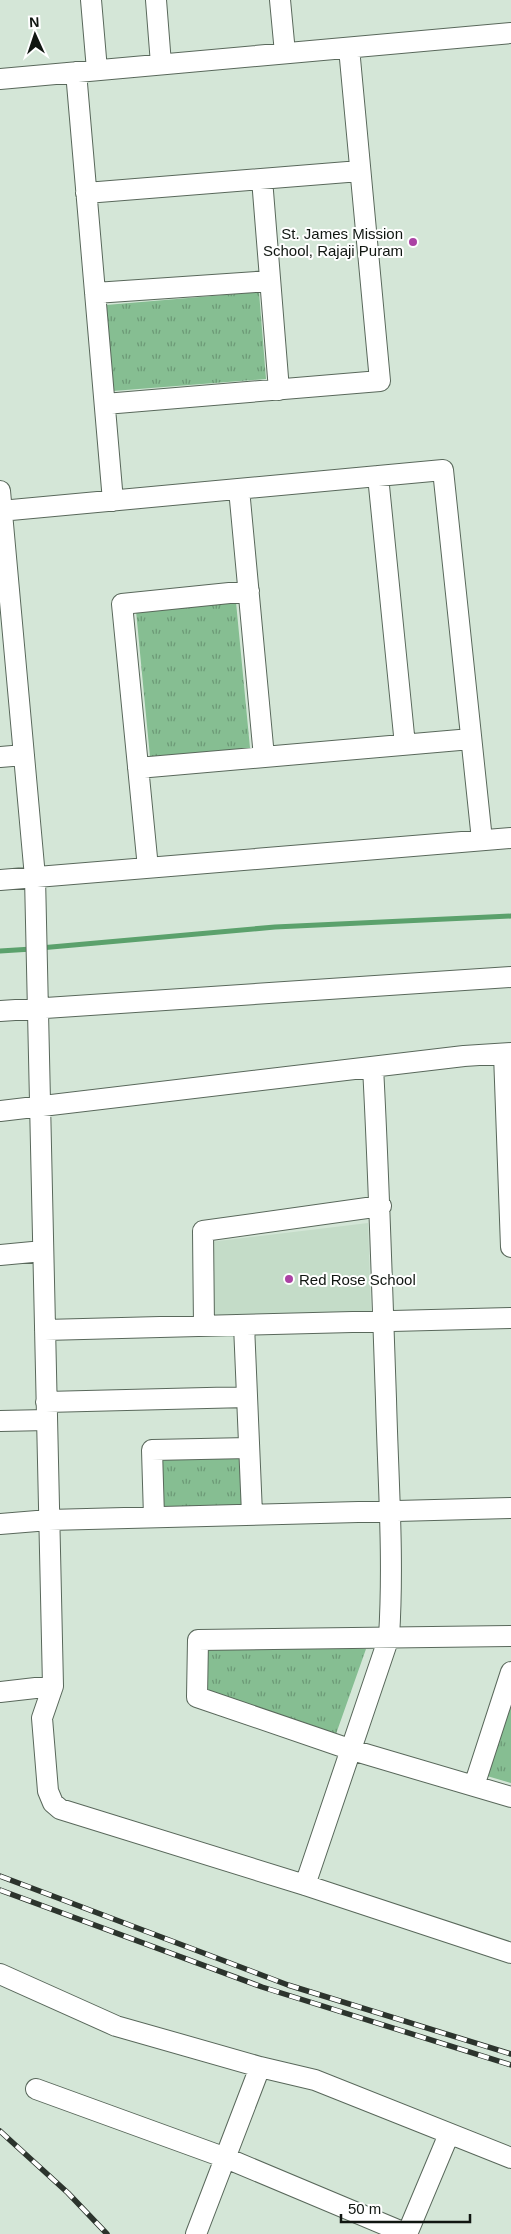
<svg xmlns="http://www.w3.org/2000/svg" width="511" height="2234" font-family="Arial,sans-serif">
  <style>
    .built { fill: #c4dcc8 }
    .grass { fill: url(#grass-tufts) }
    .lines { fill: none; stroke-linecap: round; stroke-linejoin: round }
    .stream { stroke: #5ba16c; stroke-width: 5 }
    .minor-casing { stroke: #59685b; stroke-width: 22 }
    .minor { stroke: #fff; stroke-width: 20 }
    .rail-casing { stroke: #2c342d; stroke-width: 5.5 }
    .rail { stroke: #fff; stroke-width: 4; stroke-dasharray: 11; stroke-linecap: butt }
    .poi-dot { fill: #ab42a4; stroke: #fff; stroke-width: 2 }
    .labels { text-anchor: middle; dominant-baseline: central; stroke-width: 4; stroke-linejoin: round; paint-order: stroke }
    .poi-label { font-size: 15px; fill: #101611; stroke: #fff; text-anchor: end }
  </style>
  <defs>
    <pattern id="grass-tufts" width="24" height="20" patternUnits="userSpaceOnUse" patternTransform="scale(1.25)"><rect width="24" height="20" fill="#86be92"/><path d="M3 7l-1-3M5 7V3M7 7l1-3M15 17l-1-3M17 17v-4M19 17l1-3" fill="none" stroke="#6c9976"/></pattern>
  </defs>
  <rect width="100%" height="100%" fill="#d4e6d7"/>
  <path class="built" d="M 368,1223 L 371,1311 L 213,1315 L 210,1242 Z"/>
  <path class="grass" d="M 259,292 L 266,379 L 113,391 L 106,305 Z
    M 236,602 L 250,748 L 150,757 L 136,611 Z
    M 241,1456 L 242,1506 L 162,1507 L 162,1458 Z
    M 206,1649 L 366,1649 L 336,1734 L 203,1694 Z
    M 511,1703 L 511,1783 L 487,1776 Z"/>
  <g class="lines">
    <path class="stream" d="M 40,948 L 275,927 L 511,916
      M 0,951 L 32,949"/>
    <defs>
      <path id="minor" d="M 91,0 L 97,70
        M 156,0 L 161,64
        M 280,0 L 285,53
        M 76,72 L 113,501
        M 0,79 L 511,33
        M 262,179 L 279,390
        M 86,193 L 360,171
        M 95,293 L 270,281
        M 105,404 L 380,381 L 349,48
        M 378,476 L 405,745
        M 239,489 L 264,757
        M 0,491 L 35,877 L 53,1686 L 42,1718 L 48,1791 L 53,1803 L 60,1809 L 305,1885 L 511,1953
        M 0,511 L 443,470 L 482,840
        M 0,757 L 24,755
        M 138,768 L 471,739
        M 148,868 L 122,604 L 249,591
        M 0,880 L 511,838
        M 0,1011 L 511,977
        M 504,1054 L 511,1247
        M 0,1111 L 464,1056 L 511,1053
        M 0,1255 L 43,1251
        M 244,1325 L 252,1514
        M 204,1326 L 203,1231 L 381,1206
        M 45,1330 L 511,1318
        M 46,1402 L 247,1397
        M 0,1421 L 47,1420
        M 154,1517 L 152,1450 L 249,1448
        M 0,1524 L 49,1520 L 511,1508
        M 511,1636 L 198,1640 L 197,1697 L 352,1750 L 511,1797
        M 0,1692 L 53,1686
        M 474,1786 L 511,1672
        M 305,1885 L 389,1637 C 394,1558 388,1478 386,1399 C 382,1288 379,1178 373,1067
        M 0,1974 L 116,2026 L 260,2067 L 315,2080 L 511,2158
        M 36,2089 L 226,2158 L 407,2234
        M 196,2234 L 260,2067
        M 407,2234 L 449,2134"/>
    </defs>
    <use href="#minor" class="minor-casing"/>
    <use href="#minor" class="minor"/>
    <defs>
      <path id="rail" d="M 0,1876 L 288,1985 L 511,2054
        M 0,1890 L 262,1987 L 511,2065
        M 0,2131 L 68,2193 L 107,2234"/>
    </defs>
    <use href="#rail" class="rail-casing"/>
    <use href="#rail" class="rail"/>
  </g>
  <g class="poi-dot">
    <circle cx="413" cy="242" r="5"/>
    <circle cx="289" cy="1279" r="5"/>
  </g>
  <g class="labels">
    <g class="poi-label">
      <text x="403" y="233">St. James Mission<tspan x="403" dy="17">School, Rajaji Puram</tspan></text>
      <text x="299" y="1279" text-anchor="start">Red Rose School</text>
    </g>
  </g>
  <g transform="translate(35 35) rotate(357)" stroke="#ffffff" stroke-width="4" paint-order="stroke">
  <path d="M0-4L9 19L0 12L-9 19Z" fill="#101611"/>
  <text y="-8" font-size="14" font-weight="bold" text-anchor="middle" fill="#101611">N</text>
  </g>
  <path d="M341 2214v8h129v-8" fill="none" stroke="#101611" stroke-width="2.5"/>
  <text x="348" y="2214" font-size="15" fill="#101611" stroke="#ffffff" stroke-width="4" paint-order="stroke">50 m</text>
</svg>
